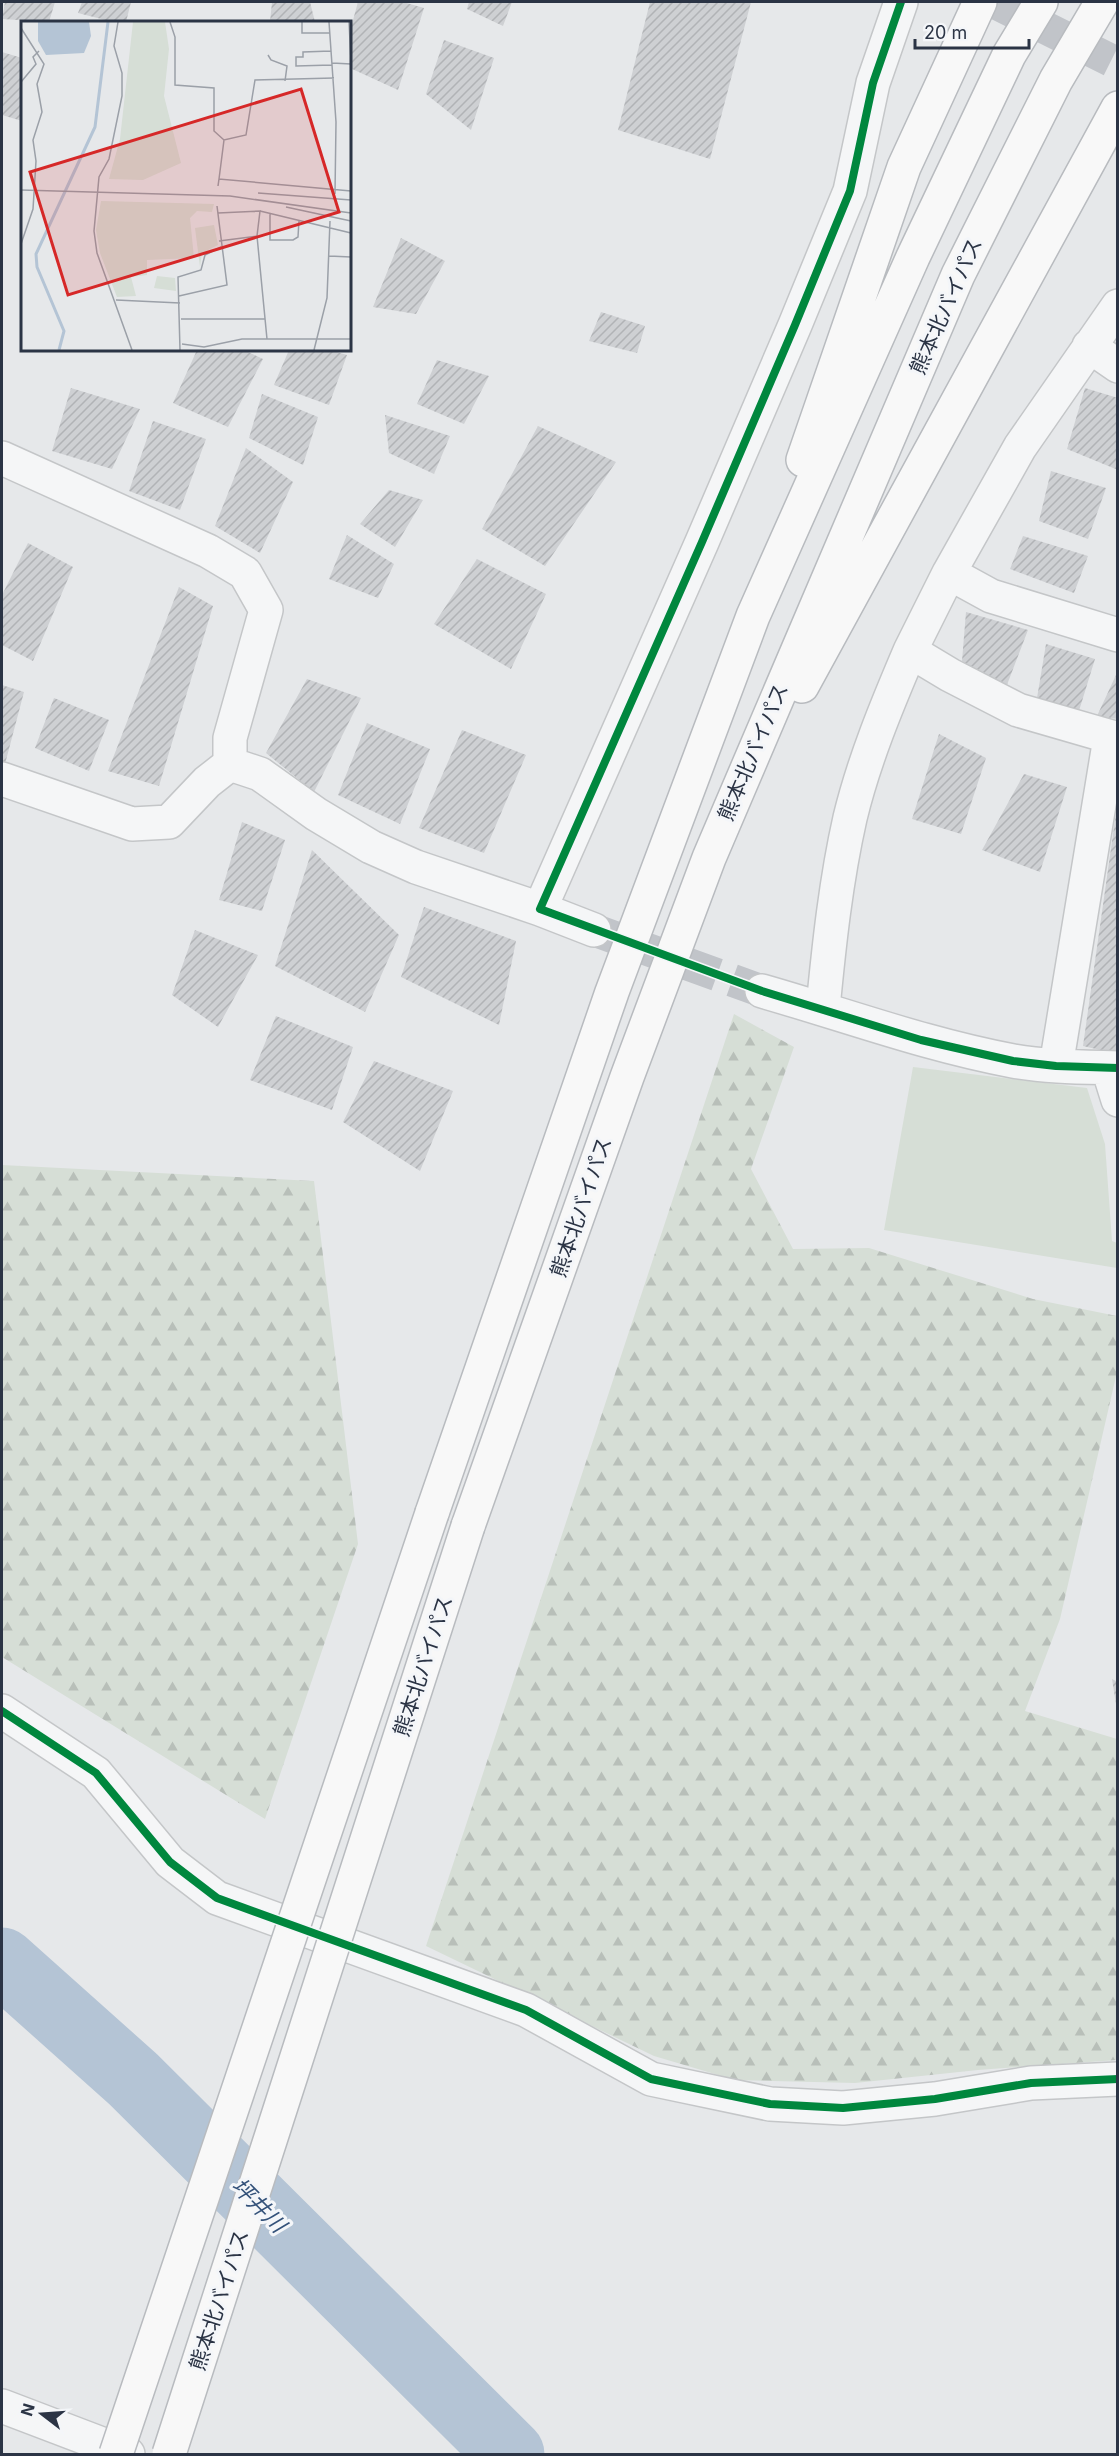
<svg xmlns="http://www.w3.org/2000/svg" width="1119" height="2456" font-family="Inter,'Noto Sans JP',sans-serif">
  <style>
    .forest { fill: url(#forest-firs) }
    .park { fill: #d6ded6 }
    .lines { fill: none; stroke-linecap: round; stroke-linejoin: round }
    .river { stroke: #b4c4d5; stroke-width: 69 }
    .building { fill: url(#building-hatch) }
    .minor-tunnel { stroke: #c1c4c9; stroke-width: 33; stroke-dasharray: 33 16; stroke-linecap: butt }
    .minor-casing { stroke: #c4c6c8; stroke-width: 36 }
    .highway-casing { stroke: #b8bbbf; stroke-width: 36 }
    .minor { stroke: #f5f6f7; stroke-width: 33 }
    .highway { stroke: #f8f8f8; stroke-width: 33 }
    .highway-bridge-casing { stroke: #b8bbbf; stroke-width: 36; stroke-linecap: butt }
    .highway-bridge { stroke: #f8f8f8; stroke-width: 33 }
    .cycleway-casing { stroke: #f4f6f9; stroke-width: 11 }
    .cycleway { stroke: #00873e; stroke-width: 8 }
    .labels { text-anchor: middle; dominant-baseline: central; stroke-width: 6; stroke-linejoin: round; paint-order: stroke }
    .street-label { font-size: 21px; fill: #2b3445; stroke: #f4f6f9 }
    .water-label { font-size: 22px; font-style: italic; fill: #34527a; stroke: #f4f6f9 }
    .inset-river { fill: none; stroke: #b4c4d5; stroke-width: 3 }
    .inset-road { fill: none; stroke: #9ba0a8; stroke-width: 1.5 }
    .view { fill: #d62828; fill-opacity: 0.15; stroke: #d62828; stroke-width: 3 }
    .inset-edge { fill: none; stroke: #2b3445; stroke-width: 3 }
  </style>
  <defs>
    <pattern id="forest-firs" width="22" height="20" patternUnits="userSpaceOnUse" patternTransform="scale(1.5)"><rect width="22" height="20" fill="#d6ded6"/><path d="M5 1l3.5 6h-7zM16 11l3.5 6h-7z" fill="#b8bfb9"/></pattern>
    <pattern id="building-hatch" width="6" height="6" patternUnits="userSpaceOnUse" patternTransform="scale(1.5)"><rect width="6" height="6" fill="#ced0d3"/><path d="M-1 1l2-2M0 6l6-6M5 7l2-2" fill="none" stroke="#b1b3b6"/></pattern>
  </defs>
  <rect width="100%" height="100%" fill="#e6e8ea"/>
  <path class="forest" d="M 734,1014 L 794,1047 L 751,1169 L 793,1249 L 869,1248 L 1033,1299 L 1117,1316 L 1117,1372 L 1060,1619 L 1025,1711 L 1117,1739 L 1117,2060 L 978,2070 L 855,2083 L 735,2080 L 654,2056 L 426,1946 Z
    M 2,1165 L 314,1181 L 358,1544 L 265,1819 L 2,1657 Z"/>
  <path class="park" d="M 913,1067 L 1087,1088 L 1105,1144 L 1112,1241 L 1117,1243 L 1117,1268 L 884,1230 Z"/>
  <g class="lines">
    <path class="river" d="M 2,1962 L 133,2079 L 510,2454"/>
  </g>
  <path class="building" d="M 5,2 L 55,2 L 49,22 L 2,19 Z
    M 82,2 L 131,2 L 126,22 L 113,22 L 78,13 Z
    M 272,2 L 310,2 L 315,22 L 270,22 Z
    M 358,2 L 403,2 L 424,8 L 398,90 L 350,68 L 350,31 Z
    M 469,2 L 512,2 L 503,26 L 467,9 Z
    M 650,2 L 751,2 L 710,159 L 618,130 Z
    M 444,40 L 494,58 L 471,130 L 426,94 Z
    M 2,52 L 22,58 L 22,121 L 2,115 Z
    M 401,238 L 445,261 L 416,314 L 373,307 Z
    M 601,312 L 645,326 L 637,353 L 589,341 Z
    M 197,350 L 244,350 L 263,359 L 228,427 L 173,403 Z
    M 289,350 L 330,350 L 347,355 L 329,405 L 274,385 Z
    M 437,360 L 489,376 L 464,424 L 417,404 Z
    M 71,388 L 140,409 L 112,469 L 52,451 Z
    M 1085,388 L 1118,398 L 1118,470 L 1067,449 Z
    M 262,394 L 318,417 L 303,465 L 249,438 Z
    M 385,415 L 450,436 L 434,474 L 389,453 Z
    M 153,421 L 206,439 L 180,510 L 129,491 Z
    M 538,426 L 616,462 L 545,566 L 482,529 Z
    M 246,448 L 293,482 L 260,553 L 215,526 Z
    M 1051,471 L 1106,488 L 1088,539 L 1039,521 Z
    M 389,490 L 423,500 L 395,547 L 360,524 Z
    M 347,535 L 394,564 L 378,598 L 329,579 Z
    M 1023,536 L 1088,556 L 1074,593 L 1010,569 Z
    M 28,543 L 73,567 L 33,661 L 2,645 L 2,595 Z
    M 477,559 L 546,594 L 511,669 L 434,624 Z
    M 179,587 L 213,606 L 159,786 L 108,771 Z
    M 966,612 L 1028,630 L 1005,690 L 962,661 Z
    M 1046,644 L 1095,659 L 1078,714 L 1037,698 Z
    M 1116,675 L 1118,676 L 1118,719 L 1097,716 Z
    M 307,679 L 361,698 L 314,792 L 266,753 Z
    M 2,685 L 24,692 L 5,764 L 2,763 Z
    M 54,698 L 109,720 L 89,771 L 35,748 Z
    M 367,723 L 430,749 L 400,824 L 338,795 Z
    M 462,730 L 526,755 L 484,853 L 419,828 Z
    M 939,734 L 986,758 L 961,834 L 912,819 Z
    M 1024,774 L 1067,787 L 1040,872 L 982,850 Z
    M 1116,813 L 1118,813 L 1118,1054 L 1083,1046 Z
    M 242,822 L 285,840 L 262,911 L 219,900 Z
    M 312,850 L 399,935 L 365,1012 L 275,966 Z
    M 424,907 L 516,941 L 499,1025 L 401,977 Z
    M 195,930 L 258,955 L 218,1027 L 172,995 Z
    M 276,1016 L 353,1047 L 332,1110 L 250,1080 Z
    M 374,1061 L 453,1091 L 420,1171 L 343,1122 Z
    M 1112,1679 L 1118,1682 L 1118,1704 L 1116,1704 Z"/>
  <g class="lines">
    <path class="minor-tunnel" d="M 994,2 L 1118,64
      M 594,930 L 762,991"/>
    <defs>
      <path id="minor" d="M 1089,346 L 1118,366
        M 2,458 L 208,551 L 245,573 L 266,610 L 230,738 L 230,764 L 207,782 L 169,822 L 132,824 L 2,779
        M 949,573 L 991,596 L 1118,635
        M 910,651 L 949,573 L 1020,447 L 1118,306
        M 230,764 L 260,774 L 316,814 L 371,847 L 416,867 L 540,909
        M 594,930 L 540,909 L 702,542 L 795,325 L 850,191 L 873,83 L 901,2
        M 762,991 C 846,1015 927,1045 1013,1061 C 1047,1067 1083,1067 1118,1068
        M 823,1008 C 829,945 836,880 850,818 C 864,760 887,705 910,651 L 950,675 L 1018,710 L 1118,739
        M 1056,1066 L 1110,738
        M 1108,1068 L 1118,1100
        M 2,1711 L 96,1773 L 170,1862 L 217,1898 L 526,2010 L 651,2079 L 770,2104 L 843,2108 L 935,2099 L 1031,2083 L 1118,2079
        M 2,2406 L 128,2454"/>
      <path id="highway" d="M 803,460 L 904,167 L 980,2
        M 802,686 L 1118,108
        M 432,1513 L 612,992 L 753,616 L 913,257 L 1009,55 L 1041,2
        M 468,1526 L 627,1077 L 709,858 L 958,275 L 1056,80 L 1102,2"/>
    </defs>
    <use href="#minor" class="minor-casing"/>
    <use href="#highway" class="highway-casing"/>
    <use href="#minor" class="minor"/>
    <use href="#highway" class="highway"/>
    <defs>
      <path id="highway-bridge" d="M 116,2454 L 432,1513
        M 169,2454 L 468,1526"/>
    </defs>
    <use href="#highway-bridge" class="highway-bridge-casing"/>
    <use href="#highway-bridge" class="highway-bridge"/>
    <defs>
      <path id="cycleway" d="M 901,2 L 873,83 L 850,191 L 795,325 L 702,542 L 540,909 L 762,991 L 921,1040 L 1013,1061 L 1056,1066 L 1118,1068
        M 2,1711 L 96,1773 L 170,1862 L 217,1898 L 526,2010 L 651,2079 L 770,2104 L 843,2108 L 935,2099 L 1031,2083 L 1118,2079"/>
    </defs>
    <use href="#cycleway" class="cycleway-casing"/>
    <use href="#cycleway" class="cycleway"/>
  </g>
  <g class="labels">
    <g class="street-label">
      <text transform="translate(946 306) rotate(-66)">熊本北バイパス</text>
      <text transform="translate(753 752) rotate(-67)">熊本北バイパス</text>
      <text transform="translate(581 1207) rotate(-71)">熊本北バイパス</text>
      <text transform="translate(423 1666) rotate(-72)">熊本北バイパス</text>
      <text transform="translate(219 2300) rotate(-72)">熊本北バイパス</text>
    </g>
    <g class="water-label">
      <text transform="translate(259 2205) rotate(45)">坪井川</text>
    </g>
  </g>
  <g transform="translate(21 21)">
    <rect width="330" height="330" fill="#e6e8ea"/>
    <path d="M 112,1 L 144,1 L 148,28 L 143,75 L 160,142 L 122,159 L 88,158 L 99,118 ZM 80,180 L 193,183 L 191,191 L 176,190 L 169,197 L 173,237 L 126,239 L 126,254 L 110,256 L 115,275 L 96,276 L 79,232 L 75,209 Z" fill="#d6ded6"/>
    <path d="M 193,204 L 197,224 L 181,232 L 179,246 L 174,207 ZM 136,255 L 154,257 L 155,270 L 133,267 Z" fill="#d6ded6"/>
    <path d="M 17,1 L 68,1 L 70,15 L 63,32 L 25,34 L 17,20 Z" fill="#b4c4d5"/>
    <path class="inset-river" d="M 38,329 L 43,310 L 16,246 L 15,233 L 74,106 L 87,1"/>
    <path class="inset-road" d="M 97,1 L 93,25 L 101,52 L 101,75 L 88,138 L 78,156 L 73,210 L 76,232 L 111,329M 149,1 L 154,16 L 154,64 L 193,67 L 193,110 L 203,119 L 225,114 L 234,59 L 313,57M 281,1 L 281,12 L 309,12M 308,1 L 315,101 L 314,173M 328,1 L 330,40M 0,7 L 23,43 L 16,63 L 21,91 L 12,119 L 15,140 L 12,188 L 0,223M 310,30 L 282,31 L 282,36 L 275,36 L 275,45 L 311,44M 247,34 L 250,39 L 266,45 L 264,60M 311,42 L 330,43M 0,61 L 15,43 L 12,36 L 18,30M 198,158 L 203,119M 197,165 L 198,158 L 330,170M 0,169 L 209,175 L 330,192M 237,172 L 330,179M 265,186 L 330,200M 239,190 L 330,212M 197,192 L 239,190 L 236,215 L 246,318M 249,192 L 249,219 L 272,219 L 277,216 L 278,199M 198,220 L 236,215M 308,235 L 330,236M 158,275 L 206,264 L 196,185M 95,279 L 159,282M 160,298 L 244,298M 161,323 L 183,326 L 221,318 L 330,318M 159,329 L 157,256 L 180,249 L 184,234 L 200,226M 293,329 L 306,277 L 309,200"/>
    <path class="view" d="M 280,68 L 318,191 L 47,274 L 9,151 Z"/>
    <rect width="330" height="330" class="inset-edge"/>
  </g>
  <rect width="1119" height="2456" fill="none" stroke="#2b3445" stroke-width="6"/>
  <g transform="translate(42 2414) rotate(287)" stroke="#f4f6f9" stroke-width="4.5" paint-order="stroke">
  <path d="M0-4.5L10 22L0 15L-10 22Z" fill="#2b3445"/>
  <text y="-9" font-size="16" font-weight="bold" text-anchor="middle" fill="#2b3445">N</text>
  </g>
  <path d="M915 39v9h114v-9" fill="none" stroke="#2b3445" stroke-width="3"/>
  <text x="924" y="39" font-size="18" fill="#2b3445" stroke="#f4f6f9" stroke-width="4.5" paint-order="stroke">20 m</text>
</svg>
